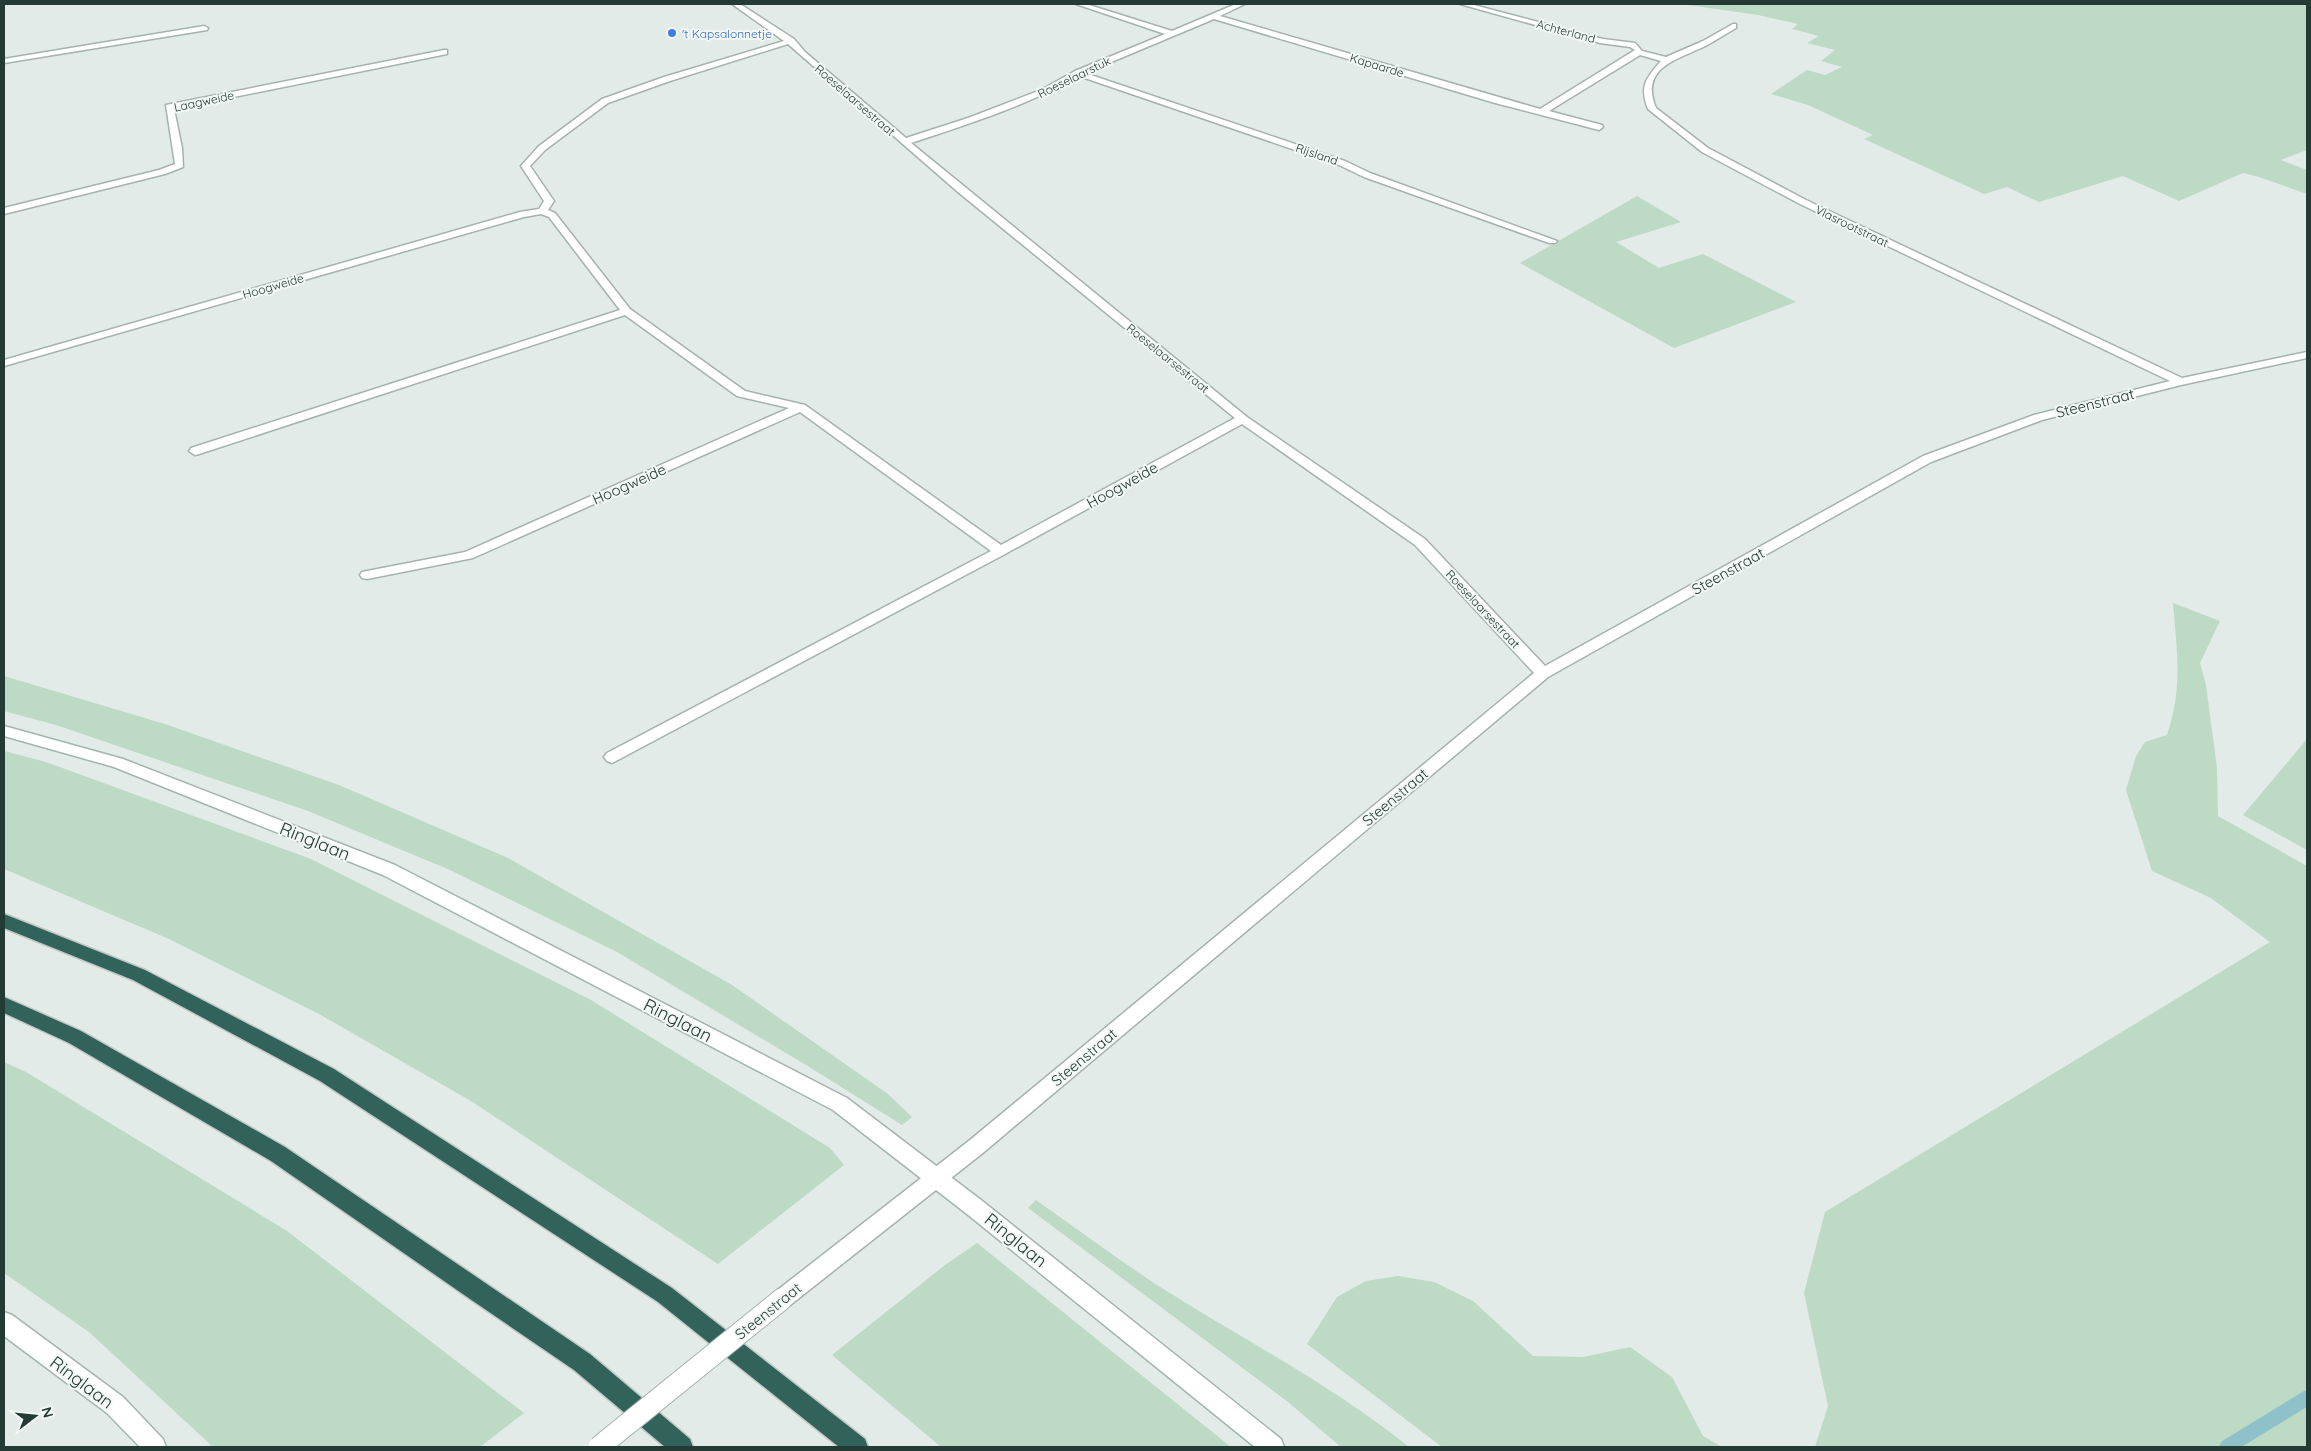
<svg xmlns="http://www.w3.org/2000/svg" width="2311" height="1451" font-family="Quicksand,sans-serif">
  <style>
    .green { fill: #bddac5 }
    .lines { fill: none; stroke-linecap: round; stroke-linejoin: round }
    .stream { stroke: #8fc1cb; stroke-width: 15 }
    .minor-casing { stroke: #a5b2ae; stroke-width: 3 }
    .secondary-casing { stroke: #a2b5af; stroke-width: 3 }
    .motorway-casing { stroke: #c2c8c6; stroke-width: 3 }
    .minor { fill: #fff; fill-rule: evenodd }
    .secondary { fill: #fff; fill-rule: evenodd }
    .motorway { fill: #32635a; fill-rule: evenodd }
    .minor-bridge-casing { stroke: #a5b2ae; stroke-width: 23; stroke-linecap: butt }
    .minor-bridge { stroke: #fff; stroke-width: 21 }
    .shop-dot { fill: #3f7fe0; stroke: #f2f8f5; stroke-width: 2 }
    .labels { text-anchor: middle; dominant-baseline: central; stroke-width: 4; stroke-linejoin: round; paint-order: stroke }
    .far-street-label { font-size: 12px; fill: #243a34; stroke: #f2f8f5 }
    .far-shop-label { font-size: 12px; fill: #366cbe; stroke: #f2f8f5; text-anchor: start }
    .street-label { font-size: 15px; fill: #243a34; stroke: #f2f8f5 }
    .near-street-label { font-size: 18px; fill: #243a34; stroke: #f2f8f5 }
  </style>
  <rect width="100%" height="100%" fill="#e2ebe7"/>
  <path class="green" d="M 1681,4 L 2307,4 L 2307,150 L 2281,160 L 2307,170 L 2307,194 L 2259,177 L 2243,173 L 2179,201 L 2123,176 L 2039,202 L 2007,187 L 1984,194 L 1864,139 L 1873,135 L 1808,105 L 1771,94 L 1807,70 L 1825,75 L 1842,67 L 1821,61 L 1835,50 L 1807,43 L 1819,36 L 1792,29 L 1798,24 L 1758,15 Z
    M 1637,196 L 1681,222 L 1616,242 L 1659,268 L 1703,254 L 1796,302 L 1674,348 L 1520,263 Z
    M 2173,603 L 2220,621 L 2200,663 L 2206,685 L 2217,768 L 2218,816 L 2307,866 L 2307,1447 L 1815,1447 L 1828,1406 L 1804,1293 L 1825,1212 L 2270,942 L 2211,898 L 2152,871 L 2126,790 L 2136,756 L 2145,742 L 2167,735 C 2183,687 2177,653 2173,603 Z
    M 4,676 L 165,724 L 339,785 L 508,858 L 732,985 L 888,1094 L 912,1117 L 902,1125 L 806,1065 L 617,952 L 450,870 L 308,811 L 56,725 L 4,711 Z
    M 2307,739 L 2307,850 L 2243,815 Z
    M 4,751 L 46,762 L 311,859 L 591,1000 L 830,1148 L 844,1165 L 718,1264 L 471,1101 L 319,1014 L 169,939 L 4,869 Z
    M 4,1062 L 26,1072 L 287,1231 L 524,1413 L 480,1447 L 213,1447 L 89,1332 L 4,1273 Z
    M 1036,1200 C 1076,1228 1116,1258 1157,1285 C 1242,1339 1331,1384 1409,1447 L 1341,1447 L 1288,1402 L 1028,1208 Z
    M 977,1243 L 1231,1447 L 941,1447 L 832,1355 L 945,1265 Z
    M 1398,1276 L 1434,1282 L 1473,1301 L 1533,1356 L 1583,1357 L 1630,1347 L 1672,1377 L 1703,1436 L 1722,1447 L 1442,1447 L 1307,1344 L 1337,1297 L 1366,1281 Z"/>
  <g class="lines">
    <path class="stream" d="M 2227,1447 L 2307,1398"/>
    <defs>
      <path id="minor" d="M 732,4 L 740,4 L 794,39 L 805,52 L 906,138 L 968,118 L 1041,90 L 1075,71 L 1165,34 L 1076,4 L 1086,4 L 1172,31 L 1236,4 L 1245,4 L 1220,16 L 1540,109 L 1635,50 L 1630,47 L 1600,43 L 1460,4 L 1470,4 L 1603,39 L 1635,43 L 1642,51 L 1666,57 L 1703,41 L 1733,24 L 1736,24 L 1736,28 C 1727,33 1718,39 1709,44 C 1682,59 1638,65 1656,108 L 1708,148 L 1806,200 L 2182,378 L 2307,352 L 2307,358 L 2181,385 L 2042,420 L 1931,462 L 1548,677 L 984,1152 L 789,1306 L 782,1310 L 775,1306 L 771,1299 L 775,1292 L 970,1140 L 1534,673 L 1415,545 L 1242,424 L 1005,554 L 612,763 L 607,761 L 604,757 L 607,753 L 991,551 L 800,412 L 473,558 L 367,579 L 362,578 L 360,575 L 362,572 L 367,571 L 465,552 L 789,408 L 737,396 L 625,315 L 199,454 L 195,455 L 189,451 L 191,448 L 620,310 L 549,217 L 541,214 L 524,217 L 4,366 L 4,360 L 520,212 L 539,209 L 544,201 L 521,166 L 539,146 L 602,99 L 664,77 L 784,41 ZM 1214,19 L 1495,103 L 1599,130 L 1603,127 L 1602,125 L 1549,111 L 1640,55 L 1661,61 C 1646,78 1639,86 1648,109 L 1702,152 L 1800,204 L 2170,381 L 2034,415 L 1923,456 L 1545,666 L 1425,539 L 1247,417 L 911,143 C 968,124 1026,106 1079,76 L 1339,165 L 1364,177 L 1549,243 L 1555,243 L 1557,241 L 1370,173 L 1345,161 L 1085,73 ZM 788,44 L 958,192 L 1235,418 L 1001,545 L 805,405 L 745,391 L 630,309 L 555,213 L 548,210 L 554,201 L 530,166 L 545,150 L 608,103 L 670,81 Z
        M 204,26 L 208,28 L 207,30 L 4,63 L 4,59 Z
        M 444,50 L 447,50 L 447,54 L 174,109 L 182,148 L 183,167 L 165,174 L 4,214 L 4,208 L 159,170 L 175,164 L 166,105 Z"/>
      <path id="secondary" d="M 4,726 L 123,759 L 395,865 L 847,1098 L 981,1200 L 1281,1439 L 1284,1447 L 1255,1447 L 967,1214 L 833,1110 L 383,875 L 114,767 L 4,736 Z
        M 4,1312 L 12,1315 L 123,1397 L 163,1439 L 166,1447 L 140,1447 L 107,1413 L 4,1336 Z"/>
      <path id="motorway" d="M 4,914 L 145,970 L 334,1069 L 672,1288 L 865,1439 L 868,1447 L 839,1447 L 658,1302 L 320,1081 L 133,980 L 4,928 Z
        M 4,997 L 81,1031 L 285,1147 L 590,1354 L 690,1439 L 693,1447 L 665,1447 L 574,1370 L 470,1299 L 271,1161 L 69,1043 L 4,1013 Z"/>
    </defs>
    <use href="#minor" class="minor-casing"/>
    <use href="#secondary" class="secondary-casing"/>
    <use href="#motorway" class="motorway-casing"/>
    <use href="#minor" class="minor"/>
    <use href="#secondary" class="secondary"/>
    <use href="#motorway" class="motorway"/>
    <defs>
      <path id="minor-bridge" d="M 599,1447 L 782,1299"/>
    </defs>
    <use href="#minor-bridge" class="minor-bridge-casing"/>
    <use href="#minor-bridge" class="minor-bridge"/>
  </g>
  <circle class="shop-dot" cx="672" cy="33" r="5"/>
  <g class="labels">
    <g class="far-street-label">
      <text transform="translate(1566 31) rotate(15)">Achterland</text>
      <text transform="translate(1377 65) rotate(17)">Kapaarde</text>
      <text transform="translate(1074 77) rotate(-26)">Roeselaarstuk</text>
      <text transform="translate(855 100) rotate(41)">Roeselaarsestraat</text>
      <text transform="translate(204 101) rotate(-12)">Laagweide</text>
      <text transform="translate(1317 154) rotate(19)">Rijsland</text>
      <text transform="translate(1852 226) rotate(26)">Vlasrootstraat</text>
      <text transform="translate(273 286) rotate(-16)">Hoogweide</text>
      <text transform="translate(1168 358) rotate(39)">Roeselaarsestraat</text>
      <text transform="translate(1483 609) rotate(47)">Roeselaarsestraat</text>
    </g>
    <g class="far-shop-label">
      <text x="682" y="33">'t Kapsalonnetje</text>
    </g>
    <g class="street-label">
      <text transform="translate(2095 403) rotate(-14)">Steenstraat</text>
      <text transform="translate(629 484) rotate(-24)">Hoogweide</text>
      <text transform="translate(1122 485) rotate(-29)">Hoogweide</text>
      <text transform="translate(1728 571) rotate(-29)">Steenstraat</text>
      <text transform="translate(1395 797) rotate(-40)">Steenstraat</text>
      <text transform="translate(1084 1057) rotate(-40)">Steenstraat</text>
      <text transform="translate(768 1311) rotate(-39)">Steenstraat</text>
    </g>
    <g class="near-street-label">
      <text transform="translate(315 841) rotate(22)">Ringlaan</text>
      <text transform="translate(678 1020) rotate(27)">Ringlaan</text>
      <text transform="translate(1016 1240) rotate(39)">Ringlaan</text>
      <text transform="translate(82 1382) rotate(37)">Ringlaan</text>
    </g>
  </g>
  <rect width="2311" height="1451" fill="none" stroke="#243a34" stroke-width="10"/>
  <g transform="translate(35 1416) rotate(74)" stroke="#f2f8f5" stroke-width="4" paint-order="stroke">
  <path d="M0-4L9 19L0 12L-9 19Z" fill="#243a34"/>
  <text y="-8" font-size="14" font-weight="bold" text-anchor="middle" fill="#243a34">N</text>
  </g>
</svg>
